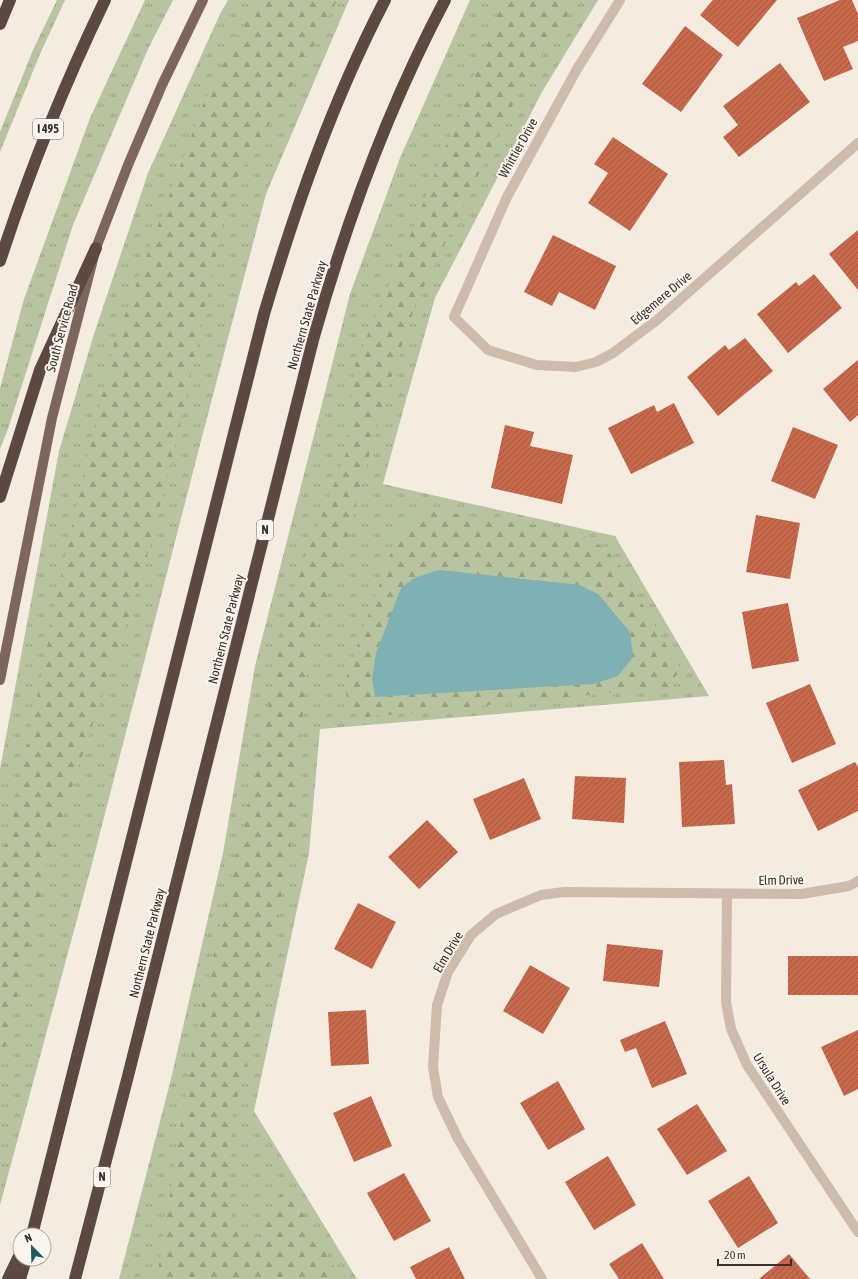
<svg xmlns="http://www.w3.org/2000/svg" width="858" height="1279" font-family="'Asap Condensed',sans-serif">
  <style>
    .grass { fill: url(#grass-tufts) }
    .forest { fill: url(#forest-firs) }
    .water { fill: #7fb0b2 }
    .building { fill: url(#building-hatch) }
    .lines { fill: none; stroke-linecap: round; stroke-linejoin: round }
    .minor { stroke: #cdbbac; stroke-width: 10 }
    .major { stroke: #7d675c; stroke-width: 10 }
    .highway { stroke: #5c4a42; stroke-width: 12 }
    .labels { text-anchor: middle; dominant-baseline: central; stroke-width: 4; stroke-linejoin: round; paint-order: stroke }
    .shield { fill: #fbf5ee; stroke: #756b66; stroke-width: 1 }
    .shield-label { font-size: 12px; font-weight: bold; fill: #3b302b }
    .street-label { font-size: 13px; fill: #3b302b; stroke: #fbf5ee }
  </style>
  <defs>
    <pattern id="grass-tufts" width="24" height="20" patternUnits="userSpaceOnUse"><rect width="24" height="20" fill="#b8c4a0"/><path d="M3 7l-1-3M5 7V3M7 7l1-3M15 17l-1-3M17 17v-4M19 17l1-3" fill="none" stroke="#97a083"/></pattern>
    <pattern id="forest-firs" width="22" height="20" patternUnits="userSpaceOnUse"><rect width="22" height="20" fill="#b8c4a0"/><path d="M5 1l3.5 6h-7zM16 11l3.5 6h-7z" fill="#97a083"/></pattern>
    <pattern id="building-hatch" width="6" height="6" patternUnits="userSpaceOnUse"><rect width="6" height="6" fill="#c8694b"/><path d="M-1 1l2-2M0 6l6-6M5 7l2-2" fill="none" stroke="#a4573f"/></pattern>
  </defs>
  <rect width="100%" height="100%" fill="#f4ebe1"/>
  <path class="grass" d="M 57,0 L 65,0 L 40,54 L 0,152 L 0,132 L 33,50 Z
    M 145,0 L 173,0 L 148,49 L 73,225 L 8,429 L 0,449 L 0,388 L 24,299 L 90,118 Z
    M 228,0 L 349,0 L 266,194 L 202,437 L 93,860 L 0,1205 L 0,769 L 59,451 L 94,334 L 148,173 L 220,14 Z
    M 470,0 L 598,0 L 542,92 L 435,298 L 404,407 L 383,484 L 615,536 L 709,696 L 320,729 L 309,853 L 254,1111 L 357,1279 L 119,1279 L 171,1079 L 223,853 L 255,666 L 350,294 L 400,158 Z"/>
  <path class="forest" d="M 256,0 L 337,0 L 299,73 L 230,190 L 178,435 L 142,576 L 49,856 L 10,1030 L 0,1064 L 0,866 L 14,813 L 64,561 L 113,347 L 204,102 Z
    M 505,0 L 578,0 L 551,40 L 516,98 L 416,303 L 388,388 L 364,473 L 347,541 L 310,646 L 297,770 L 290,853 L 260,1015 L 233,1112 L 228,1202 L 240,1241 L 259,1238 L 280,1195 L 291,1195 L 301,1210 L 341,1279 L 155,1279 L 158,1271 L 193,1045 L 252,786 L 289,601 L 346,453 L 355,364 L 409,239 L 500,9 Z
    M 426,509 L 580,533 L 606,549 L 621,567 L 680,669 L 669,687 L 358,718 L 346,694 L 347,674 L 397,536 Z"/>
  <path class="water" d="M 439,570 L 580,585 L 598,594 L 630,632 L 633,657 L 618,676 L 594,684 L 375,697 L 372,679 L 376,653 L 401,588 L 414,578 Z"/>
  <path class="building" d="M 713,0 L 777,0 L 738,47 L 700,15 Z
    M 840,0 L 852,0 L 858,14 L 858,41 L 843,47 L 853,69 L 824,81 L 797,18 Z
    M 685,26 L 723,55 L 681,112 L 642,84 Z
    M 780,63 L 810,102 L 739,157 L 723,137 L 738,125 L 723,106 Z
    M 613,137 L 668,174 L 630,231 L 588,203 L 608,173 L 594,164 Z
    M 858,230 L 858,290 L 829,254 Z
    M 553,235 L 616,266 L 595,310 L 559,292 L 552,306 L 524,292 Z
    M 814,274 L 842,308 L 788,353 L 757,314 L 796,282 L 799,286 Z
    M 745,338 L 773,371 L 718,416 L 687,377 L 725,345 L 729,350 Z
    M 858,360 L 858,415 L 850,422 L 823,389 Z
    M 674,403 L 694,443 L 631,474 L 608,428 L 654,405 L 657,412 Z
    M 505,425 L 534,432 L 530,446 L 573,455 L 562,504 L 491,488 Z
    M 793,427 L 838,445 L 815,499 L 771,481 Z
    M 756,515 L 800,523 L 790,579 L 746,572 Z
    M 788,603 L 799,661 L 752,669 L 742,612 Z
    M 810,684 L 836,744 L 792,763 L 766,703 Z
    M 724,760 L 726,785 L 732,784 L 735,824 L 682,827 L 679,762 Z
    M 855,762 L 858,767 L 858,811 L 818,831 L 798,790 Z
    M 575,776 L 626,778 L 624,823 L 572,819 Z
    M 524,778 L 541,819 L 490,840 L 473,799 Z
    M 427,820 L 458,852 L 419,889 L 388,857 Z
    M 358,903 L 396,922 L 372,969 L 334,949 Z
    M 607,944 L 663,950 L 659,987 L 603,981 Z
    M 788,956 L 858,956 L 858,995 L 788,995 Z
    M 530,965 L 570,988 L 543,1034 L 503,1011 Z
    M 366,1010 L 369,1064 L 331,1066 L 328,1012 Z
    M 665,1021 L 687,1074 L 652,1088 L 636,1048 L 625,1052 L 620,1040 Z
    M 858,1030 L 858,1089 L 844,1096 L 821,1047 Z
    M 558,1081 L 585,1129 L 548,1150 L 520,1103 Z
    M 371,1096 L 392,1146 L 354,1162 L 333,1113 Z
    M 697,1104 L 727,1151 L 687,1175 L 657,1129 Z
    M 608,1156 L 636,1205 L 594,1230 L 565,1182 Z
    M 404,1173 L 431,1221 L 394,1241 L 367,1193 Z
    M 749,1176 L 778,1223 L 738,1248 L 708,1201 Z
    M 642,1243 L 664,1279 L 619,1279 L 609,1264 Z
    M 449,1247 L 465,1279 L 416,1279 L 410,1267 Z
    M 789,1254 L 810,1279 L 759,1279 Z"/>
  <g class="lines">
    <path class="minor" d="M 620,0 L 577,69 L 507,197 L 454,317 L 488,350 L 537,365 L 576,367 L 596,362 L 613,353 L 657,320 L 858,143
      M 727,894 L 726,1002 L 731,1029 L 747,1065 L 858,1232
      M 542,1279 L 458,1139 L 438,1097 L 433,1067 L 437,1005 L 448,972 L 471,935 L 496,914 L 541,895 L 564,892 L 801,894 L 849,886 L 858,881"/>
    <path class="major" d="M 0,680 L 52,418 L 96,248 L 128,165 L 162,85 L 203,0"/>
    <path class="highway" d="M 0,24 L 10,0
      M 0,261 C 29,172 64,85 105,0
      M 0,497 L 40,370 L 96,248
      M 32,1235 L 264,314 C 296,206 333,100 385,0
      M 8,1279 L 20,1254
      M 20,1279 L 26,1259
      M 75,1279 L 128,1076 L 313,340 C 346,222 388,108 445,0"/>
  </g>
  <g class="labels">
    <g class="shield">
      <rect x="33" y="119" width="30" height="20" rx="3"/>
      <rect x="257" y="520" width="16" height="20" rx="3"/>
      <rect x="94" y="1167" width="16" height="20" rx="3"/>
    </g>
    <g class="shield-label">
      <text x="48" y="129">I 495</text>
      <text x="265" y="530">N</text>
      <text x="102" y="1177">N</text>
    </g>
    <g class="street-label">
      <text transform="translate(518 148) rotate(-61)">Whittier Drive</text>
      <text transform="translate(661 298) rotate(-40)">Edgemere Drive</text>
      <text transform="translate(307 315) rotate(-74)">Northern State Parkway</text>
      <text transform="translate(62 328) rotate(-75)">South Service Road</text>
      <text transform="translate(226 629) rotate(-76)">Northern State Parkway</text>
      <text transform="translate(781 880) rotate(-1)">Elm Drive</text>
      <text transform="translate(147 943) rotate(-76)">Northern State Parkway</text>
      <text transform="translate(448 952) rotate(-59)">Elm Drive</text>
      <text transform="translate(772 1079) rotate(58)">Ursula Drive</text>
    </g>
  </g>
  <g transform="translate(32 1247) rotate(337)"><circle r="19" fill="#fbf5ee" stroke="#aea6a0"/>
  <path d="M0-3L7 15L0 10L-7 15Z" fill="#1f5a5e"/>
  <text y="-6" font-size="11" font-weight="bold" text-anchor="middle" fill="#3b302b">N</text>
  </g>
  <path d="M718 1259v6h73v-6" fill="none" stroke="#3b302b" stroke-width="2"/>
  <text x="724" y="1259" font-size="12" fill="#3b302b" stroke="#fbf5ee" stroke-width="3" paint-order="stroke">20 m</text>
</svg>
